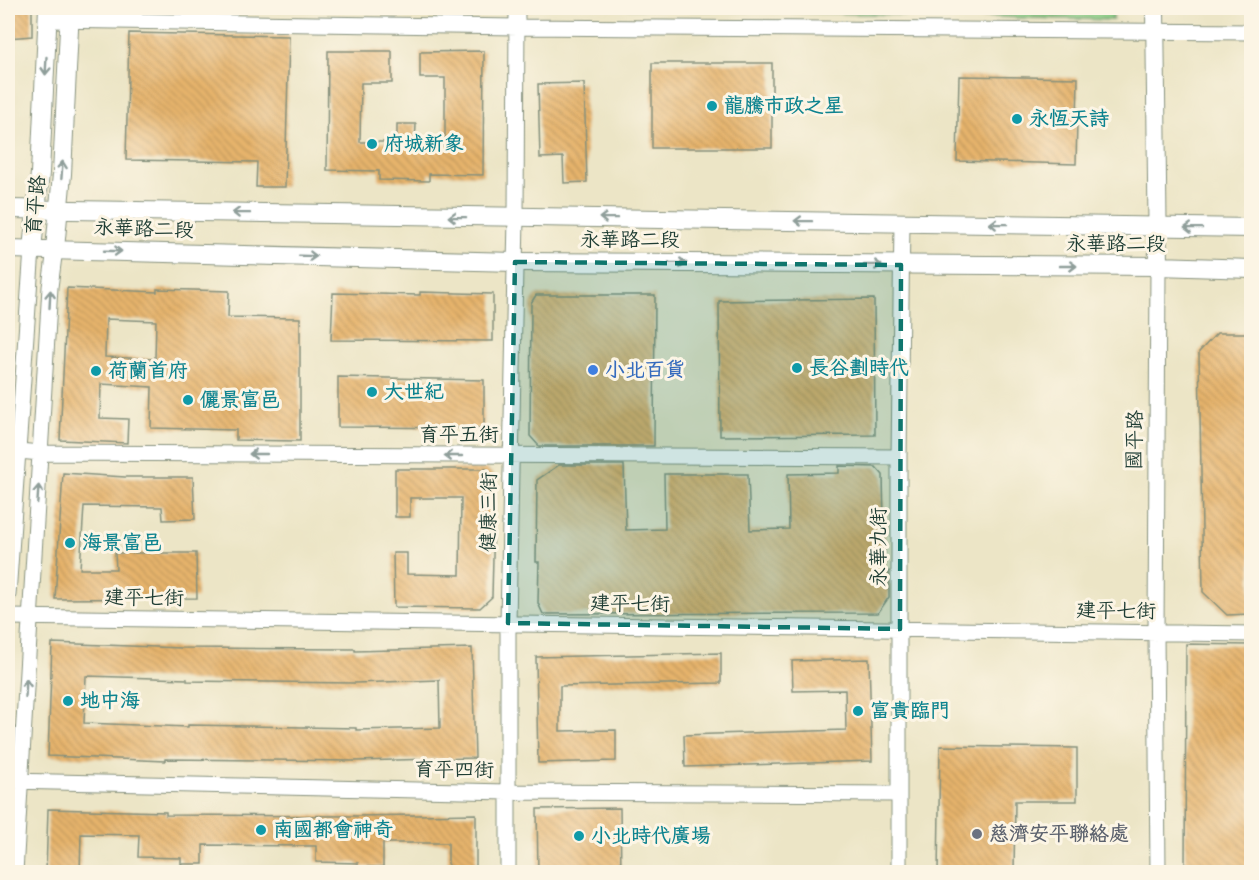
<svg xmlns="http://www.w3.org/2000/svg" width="1259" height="880" font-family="'Architects Daughter','LXGW WenKai TC',sans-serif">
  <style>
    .grass { fill: url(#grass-tufts); stroke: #54845c; stroke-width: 1.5 }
    .building { fill: url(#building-back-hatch); fill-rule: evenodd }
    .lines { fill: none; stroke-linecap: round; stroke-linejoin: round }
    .minor-casing { stroke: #86917d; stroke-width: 17 }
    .tertiary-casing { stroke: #86917d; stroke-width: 20 }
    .minor { stroke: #fff; stroke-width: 15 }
    .tertiary { stroke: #fff; stroke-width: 18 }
    .oneway { stroke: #8f9e9a }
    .marked { fill: #0f766e; fill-opacity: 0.2; stroke: #0f766e; stroke-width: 4.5; stroke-dasharray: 12 8; stroke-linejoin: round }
    .culture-dot { fill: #0f9aa8; stroke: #fcf5e5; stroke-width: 2 }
    .shop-dot { fill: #3f7fe0; stroke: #fcf5e5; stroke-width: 2 }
    .worship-dot { fill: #6b7280; stroke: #fcf5e5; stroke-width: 2 }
    .labels { text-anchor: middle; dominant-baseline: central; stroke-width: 6; stroke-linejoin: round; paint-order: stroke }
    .culture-label { font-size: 20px; font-weight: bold; fill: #0d838f; stroke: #fcf5e5; text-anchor: start }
    .street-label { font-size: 20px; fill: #1f3d34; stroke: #fcf5e5 }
    .shop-label { font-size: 20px; font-weight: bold; fill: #366cbe; stroke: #fcf5e5; text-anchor: start }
    .worship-label { font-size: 20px; font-weight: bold; fill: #5b616d; stroke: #fcf5e5; text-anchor: start }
  </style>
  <defs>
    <pattern id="grass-tufts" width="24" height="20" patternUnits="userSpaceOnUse" patternTransform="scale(1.5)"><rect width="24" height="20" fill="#89cb83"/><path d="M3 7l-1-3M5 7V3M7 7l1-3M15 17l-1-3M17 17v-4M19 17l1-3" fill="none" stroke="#6fa66c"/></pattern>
    <pattern id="building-back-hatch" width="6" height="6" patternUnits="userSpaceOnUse" patternTransform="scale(1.5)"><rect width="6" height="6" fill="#e7b46c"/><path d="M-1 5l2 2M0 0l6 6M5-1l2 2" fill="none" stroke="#bb945a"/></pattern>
  </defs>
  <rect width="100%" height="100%" fill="#fcf5e5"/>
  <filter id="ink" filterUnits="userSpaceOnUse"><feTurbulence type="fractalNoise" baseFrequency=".0167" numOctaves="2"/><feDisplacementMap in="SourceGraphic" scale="12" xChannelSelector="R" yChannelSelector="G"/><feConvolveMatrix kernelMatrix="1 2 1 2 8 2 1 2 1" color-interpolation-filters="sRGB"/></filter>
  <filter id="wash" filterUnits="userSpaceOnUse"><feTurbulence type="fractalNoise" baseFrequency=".008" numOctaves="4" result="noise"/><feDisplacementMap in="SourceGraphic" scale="24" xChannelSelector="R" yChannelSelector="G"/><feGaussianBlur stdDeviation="1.35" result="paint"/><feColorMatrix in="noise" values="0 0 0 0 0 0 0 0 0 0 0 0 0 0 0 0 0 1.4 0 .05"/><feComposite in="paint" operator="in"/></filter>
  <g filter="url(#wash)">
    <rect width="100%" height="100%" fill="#ece5c6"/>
    <path class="grass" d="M 616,8 L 1113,8 L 1113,20 Z"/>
    <g id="blocks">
      <path class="building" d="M 8,8 L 32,8 L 32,36 L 8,38 Z
        M 129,33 L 289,36 L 285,187 L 256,187 L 257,162 L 126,160 Z
        M 328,51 L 392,51 L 392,83 L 361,83 L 360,142 L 397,142 L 397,124 L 416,124 L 415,145 L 445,146 L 445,78 L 420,78 L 420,52 L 484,51 L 483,175 L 429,174 L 429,181 L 379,180 L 379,171 L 327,170 Z
        M 652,63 L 772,63 L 772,148 L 652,148 Z
        M 959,76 L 1078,78 L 1076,164 L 957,161 Z
        M 584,83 L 587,182 L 564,183 L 563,157 L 540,158 L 538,84 Z
        M 67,288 L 157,292 L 157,289 L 229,291 L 228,317 L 300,318 L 300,441 L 236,440 L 236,430 L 151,428 L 152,387 L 101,384 L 100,418 L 128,419 L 127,443 L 60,440 ZM 106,319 L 156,321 L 155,359 L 105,357 Z
        M 420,292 L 493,294 L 493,341 L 331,340 L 333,293 L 420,295 Z
        M 536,295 L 655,295 L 654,446 L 539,446 L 530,436 L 531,303 Z
        M 874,299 L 875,435 L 720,436 L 719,301 Z
        M 1217,333 L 1251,333 L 1251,614 L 1227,615 L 1203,592 L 1199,352 Z
        M 338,377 L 484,380 L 484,428 L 338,427 Z
        M 559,465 L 624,465 L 626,530 L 665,529 L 664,474 L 748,474 L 750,530 L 789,529 L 788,474 L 839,473 L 839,466 L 876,467 L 883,475 L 885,571 L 889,571 L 889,597 L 878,613 L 543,614 L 538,603 L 539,562 L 536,562 L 537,480 Z
        M 395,469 L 487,469 L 495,477 L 492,597 L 480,608 L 394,607 L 393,553 L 407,553 L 407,574 L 460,575 L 461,498 L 410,498 L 410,517 L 395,517 Z
        M 63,473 L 125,477 L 193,477 L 195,519 L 163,520 L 162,507 L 84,506 L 80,569 L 116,569 L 115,553 L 196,553 L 197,598 L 55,599 Z
        M 52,643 L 182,648 L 355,649 L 355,651 L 472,648 L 475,758 L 355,761 L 165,759 L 165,761 L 48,756 ZM 86,676 L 187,679 L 187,681 L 355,683 L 439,680 L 440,728 L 356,730 L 356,728 L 188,725 L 188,727 L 84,723 Z
        M 1186,644 L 1251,645 L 1251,873 L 1185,873 Z
        M 721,653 L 721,683 L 560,686 L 560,731 L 616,730 L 616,761 L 538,763 L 536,657 Z
        M 869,659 L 872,761 L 685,767 L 684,735 L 846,730 L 845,690 L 793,691 L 792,661 Z
        M 940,746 L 1077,748 L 1077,801 L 1015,801 L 1014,873 L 938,873 Z
        M 620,808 L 621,873 L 538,873 L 537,809 Z
        M 48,809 L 166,812 L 166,815 L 357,816 L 476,814 L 476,873 L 448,873 L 448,843 L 383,843 L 383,867 L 358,867 L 358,863 L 316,862 L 316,846 L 203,845 L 203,864 L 181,864 L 181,858 L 138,857 L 139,835 L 81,834 L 80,873 L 46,873 Z"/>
    </g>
  </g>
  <g filter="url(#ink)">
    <use href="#blocks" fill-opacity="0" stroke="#86917d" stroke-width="1.5"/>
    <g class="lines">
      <defs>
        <path id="minor" d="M 49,20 L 518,27 L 1252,32
          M 18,451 L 41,453 L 899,457
          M 8,595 L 32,249
          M 8,617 L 1252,634
          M 8,781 L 508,792 L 899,794
          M 15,872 L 50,287 L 55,249
          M 508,872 L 508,623 L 516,217 L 517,8
          M 899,872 L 899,457 L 902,222
          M 1158,872 L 1156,632 L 1158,266"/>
        <path id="tertiary" d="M 1155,8 L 1158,266
          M 8,209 L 1252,228
          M 8,249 L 515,262 L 1158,266 L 1252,269
          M 32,249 L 40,173 L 48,8
          M 55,249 L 62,174 L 70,8"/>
      </defs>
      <use href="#minor" class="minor-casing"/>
      <use href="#tertiary" class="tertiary-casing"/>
      <use href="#minor" class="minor"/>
      <use href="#tertiary" class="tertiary"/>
    </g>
    <defs><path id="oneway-shaft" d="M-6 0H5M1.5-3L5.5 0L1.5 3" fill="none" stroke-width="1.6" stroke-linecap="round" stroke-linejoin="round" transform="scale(1.5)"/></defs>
    <g class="oneway">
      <use href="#oneway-shaft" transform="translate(46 66) rotate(93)"/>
      <use href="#oneway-shaft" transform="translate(62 170) rotate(-86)"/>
      <use href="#oneway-shaft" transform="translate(241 213) rotate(-179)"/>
      <use href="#oneway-shaft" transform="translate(457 217) rotate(-179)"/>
      <use href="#oneway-shaft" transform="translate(608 218) rotate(-179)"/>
      <use href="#oneway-shaft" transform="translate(803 221) rotate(-179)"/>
      <use href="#oneway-shaft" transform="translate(998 224) rotate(-179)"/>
      <use href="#oneway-shaft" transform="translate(1193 228) rotate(-179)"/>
      <use href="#oneway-shaft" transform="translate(113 251) rotate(2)"/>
      <use href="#oneway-shaft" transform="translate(308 256) rotate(2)"/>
      <use href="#oneway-shaft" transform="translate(678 263)"/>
      <use href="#oneway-shaft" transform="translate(873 265)"/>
      <use href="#oneway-shaft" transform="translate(1068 266)"/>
      <use href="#oneway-shaft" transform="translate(50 299) rotate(-87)"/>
      <use href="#oneway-shaft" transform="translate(258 454) rotate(-180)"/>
      <use href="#oneway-shaft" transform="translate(453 456) rotate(-180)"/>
      <use href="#oneway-shaft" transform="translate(38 494) rotate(-86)"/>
      <use href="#oneway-shaft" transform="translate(26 688) rotate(-87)"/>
    </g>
  </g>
  <path class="marked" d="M 515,262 L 901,265 L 900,629 L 508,623 Z"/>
  <g class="culture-dot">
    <circle cx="712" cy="106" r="6"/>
    <circle cx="1017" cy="119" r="6"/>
    <circle cx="372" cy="144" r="6"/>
    <circle cx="797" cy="368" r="6"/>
    <circle cx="96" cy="371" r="6"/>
    <circle cx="372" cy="392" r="6"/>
    <circle cx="188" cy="400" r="6"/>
    <circle cx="70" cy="543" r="6"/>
    <circle cx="68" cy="701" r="6"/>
    <circle cx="858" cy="711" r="6"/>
    <circle cx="261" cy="830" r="6"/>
    <circle cx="579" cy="836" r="6"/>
  </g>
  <circle class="shop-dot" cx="593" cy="370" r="6"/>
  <circle class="worship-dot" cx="977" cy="834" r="6"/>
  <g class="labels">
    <g class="culture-label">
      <text x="724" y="106">龍騰市政之星</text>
      <text x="1029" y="119">永恆天詩</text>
      <text x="384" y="144">府城新象</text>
      <text x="809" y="368">長谷劃時代</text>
      <text x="108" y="371">荷蘭首府</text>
      <text x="384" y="392">大世紀</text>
      <text x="200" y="400">儷景富邑</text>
      <text x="82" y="543">海景富邑</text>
      <text x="80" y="701">地中海</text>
      <text x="870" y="711">富貴臨門</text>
      <text x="273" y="830">南國都會神奇</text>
      <text x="591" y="836">小北時代廣場</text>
    </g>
    <g class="street-label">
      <text transform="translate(36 205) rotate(-85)">育平路</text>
      <text transform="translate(144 229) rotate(2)">永華路二段</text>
      <text x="630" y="240">永華路二段</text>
      <text x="1116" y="244">永華路二段</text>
      <text x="459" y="435">育平五街</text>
      <text transform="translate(1135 440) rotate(-89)">國平路</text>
      <text transform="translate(489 512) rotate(-89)">健康三街</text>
      <text transform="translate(879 547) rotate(-90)">永華九街</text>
      <text transform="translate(144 598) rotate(1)">建平七街</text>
      <text transform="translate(630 604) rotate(1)">建平七街</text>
      <text transform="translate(1116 611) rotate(1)">建平七街</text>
      <text transform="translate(454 770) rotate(1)">育平四街</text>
    </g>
    <g class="shop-label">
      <text x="605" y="370">小北百貨</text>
    </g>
    <g class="worship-label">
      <text x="989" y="834">慈濟安平聯絡處</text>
    </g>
  </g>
  <rect width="1259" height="880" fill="none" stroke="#fcf5e5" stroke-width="30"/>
</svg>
